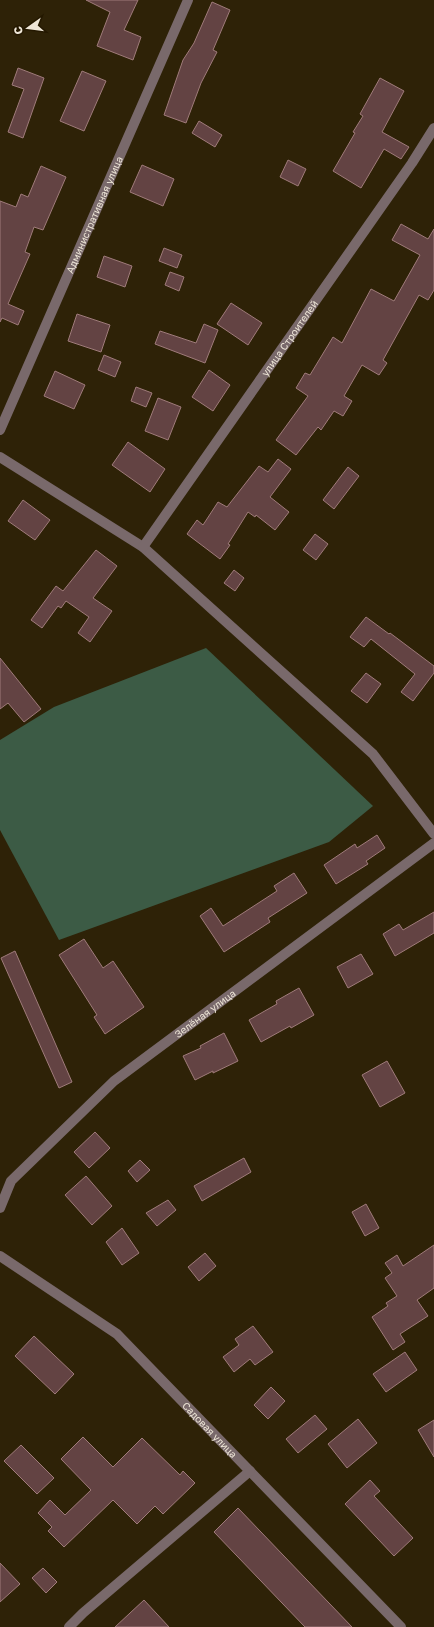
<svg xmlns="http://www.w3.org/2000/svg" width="434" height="1627" font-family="'Golos Text',sans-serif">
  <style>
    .forest { fill: #3c5b45 }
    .building { fill: #634343; stroke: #9f7b7a }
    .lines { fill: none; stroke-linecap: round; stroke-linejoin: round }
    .minor { stroke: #79696b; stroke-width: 10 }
    .labels { text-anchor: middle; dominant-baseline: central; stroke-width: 3; stroke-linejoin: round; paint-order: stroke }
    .street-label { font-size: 10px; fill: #eee6d7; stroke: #241800 }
  </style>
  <rect width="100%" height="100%" fill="#2e2207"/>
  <path class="forest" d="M 206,648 L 373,806 L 329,842 L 59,940 L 0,830 L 0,740 L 54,707 Z"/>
  <path class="building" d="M 86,0 L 138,0 L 124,30 L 141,37 L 133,60 L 97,46 L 110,12 Z
    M 212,2 L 230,10 L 213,50 L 217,52 L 201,83 L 186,123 L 164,115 L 183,60 L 194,43 Z
    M 18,68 L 44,78 L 23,138 L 8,132 L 24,89 L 12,85 Z
    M 82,71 L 106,81 L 84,131 L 60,121 Z
    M 380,78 L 404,91 L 382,132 L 409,147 L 401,159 L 384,149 L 361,188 L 333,171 L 355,133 L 353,132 L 363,116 L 360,114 Z
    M 199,121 L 222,135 L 215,147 L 192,133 Z
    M 288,160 L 306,169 L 298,186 L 280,177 Z
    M 142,165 L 174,179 L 163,206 L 130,192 Z
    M 41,166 L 66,177 L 43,230 L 34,227 L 25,252 L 30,254 L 8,304 L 24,311 L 18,325 L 2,318 L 0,322 L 0,201 L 16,207 L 21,194 L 28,197 Z
    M 401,224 L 428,239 L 434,229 L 434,290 L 428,300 L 419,295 L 383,360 L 387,363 L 379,375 L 362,365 L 344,396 L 352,401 L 343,416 L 334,411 L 321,430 L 318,427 L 296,455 L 276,440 L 308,396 L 296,388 L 305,373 L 310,375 L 333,337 L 342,343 L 371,289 L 394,301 L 420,255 L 392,240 Z
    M 164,248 L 182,255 L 177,268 L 159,261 Z
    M 104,256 L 132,266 L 125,287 L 97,277 Z
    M 170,272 L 184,277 L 179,291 L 165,285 Z
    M 231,303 L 262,323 L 248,345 L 217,324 Z
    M 77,314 L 110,325 L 101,352 L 68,341 Z
    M 204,324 L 218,330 L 205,363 L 155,344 L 160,331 L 196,343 Z
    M 104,355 L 121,362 L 115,377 L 98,370 Z
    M 209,370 L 230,385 L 213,411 L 192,397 Z
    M 55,371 L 85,385 L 74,409 L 44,396 Z
    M 136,387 L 152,393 L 146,407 L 131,401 Z
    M 158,398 L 181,407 L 168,440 L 145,431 Z
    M 128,442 L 165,469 L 150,492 L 112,465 Z
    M 278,459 L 291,469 L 270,497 L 289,512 L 275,530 L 256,515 L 255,517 L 248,512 L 228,544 L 230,545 L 220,559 L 187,534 L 197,520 L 203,525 L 218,502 L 227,507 L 259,466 L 268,472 Z
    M 348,467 L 359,476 L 334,509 L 323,500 Z
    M 23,500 L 50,520 L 35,540 L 8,521 Z
    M 315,534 L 328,544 L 316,560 L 303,550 Z
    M 96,550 L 117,566 L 93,598 L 112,611 L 90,642 L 78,633 L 89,617 L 66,601 L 61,608 L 58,606 L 42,628 L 31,620 L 56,586 L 63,591 Z
    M 234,570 L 244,578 L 235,591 L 224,583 Z
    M 366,617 L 389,634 L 390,633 L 434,666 L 434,673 L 413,701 L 401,692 L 415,674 L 371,639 L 364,647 L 350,637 Z
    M 0,658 L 41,709 L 24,722 L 8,703 L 0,709 Z
    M 366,673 L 381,684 L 367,703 L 351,691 Z
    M 377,835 L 385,848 L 366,861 L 368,864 L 336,884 L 324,865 L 355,844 L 357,848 Z
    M 294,873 L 307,893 L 268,918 L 270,922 L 224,952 L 200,916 L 211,908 L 223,926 L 277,891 L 274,886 Z
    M 434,912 L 434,933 L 395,956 L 383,934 L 399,924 L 403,930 Z
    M 84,939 L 103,968 L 113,961 L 144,1007 L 105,1034 L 94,1017 L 97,1015 L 59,955 Z
    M 15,951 L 72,1082 L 59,1088 L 1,958 Z
    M 361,954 L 373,974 L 348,988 L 337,967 Z
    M 299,988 L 314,1015 L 291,1028 L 290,1026 L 261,1042 L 249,1020 L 277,1004 L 276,1001 Z
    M 224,1033 L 238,1061 L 213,1073 L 213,1071 L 195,1080 L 183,1056 L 201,1048 L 200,1046 Z
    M 387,1061 L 405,1093 L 380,1107 L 362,1075 Z
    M 95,1132 L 110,1148 L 89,1168 L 74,1152 Z
    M 244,1158 L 251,1172 L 202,1201 L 194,1186 Z
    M 140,1160 L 150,1170 L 137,1182 L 128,1171 Z
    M 86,1176 L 112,1206 L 92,1225 L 65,1195 Z
    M 168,1200 L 176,1210 L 157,1226 L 146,1213 Z
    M 366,1204 L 379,1228 L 365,1236 L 352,1212 Z
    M 122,1228 L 139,1253 L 122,1265 L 106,1242 Z
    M 434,1245 L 434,1288 L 417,1300 L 428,1316 L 400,1334 L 405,1342 L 393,1350 L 372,1317 L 388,1306 L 386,1303 L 397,1296 L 385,1278 L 392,1273 L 385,1263 L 397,1255 L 403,1266 Z
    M 205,1253 L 216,1266 L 199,1281 L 188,1267 Z
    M 253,1326 L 273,1352 L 255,1365 L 250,1359 L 234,1372 L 223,1357 L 239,1345 L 235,1339 Z
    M 34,1336 L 74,1374 L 55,1394 L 15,1356 Z
    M 405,1352 L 417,1370 L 386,1392 L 373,1374 Z
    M 271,1387 L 285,1401 L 268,1419 L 254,1405 Z
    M 315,1415 L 327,1429 L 298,1453 L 286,1439 Z
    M 358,1419 L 377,1443 L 347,1468 L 328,1444 Z
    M 434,1420 L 434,1457 L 418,1430 Z
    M 83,1437 L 113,1467 L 142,1438 L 180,1475 L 183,1471 L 195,1483 L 163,1514 L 155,1506 L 137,1524 L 113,1500 L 64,1547 L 48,1531 L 52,1527 L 38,1513 L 50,1500 L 65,1515 L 91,1490 L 61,1459 Z
    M 21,1445 L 54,1478 L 37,1494 L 4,1461 Z
    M 370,1480 L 380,1491 L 374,1496 L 413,1538 L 394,1556 L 345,1504 Z
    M 238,1508 L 352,1627 L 305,1627 L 214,1532 Z
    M 0,1563 L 20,1584 L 0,1602 Z
    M 43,1568 L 57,1582 L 46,1593 L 32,1578 Z
    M 144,1600 L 169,1627 L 115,1627 Z"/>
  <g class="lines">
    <g class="minor">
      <path id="s1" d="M 0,430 L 188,0"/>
      <path d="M 0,457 L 143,547 L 373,754 L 434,834"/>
      <path id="s2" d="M 143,547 L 412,163 L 434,128"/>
      <path id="s3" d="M 0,1208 L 11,1181 L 114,1081 L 434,843"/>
      <path id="s4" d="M 0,1256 L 117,1334 L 401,1627"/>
      <path d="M 69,1627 L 83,1613 L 250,1471"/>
    </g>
  </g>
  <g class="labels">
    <g class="street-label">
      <text stroke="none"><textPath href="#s1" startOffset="235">Административная улица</textPath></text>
      <text stroke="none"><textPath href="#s2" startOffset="255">улица Строителей</textPath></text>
      <text stroke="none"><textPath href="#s3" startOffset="286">Зелёная улица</textPath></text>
      <text stroke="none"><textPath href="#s4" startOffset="274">Садовая улица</textPath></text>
    </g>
  </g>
  <g transform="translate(28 28) rotate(256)" stroke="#241800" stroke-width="3" paint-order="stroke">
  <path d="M0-3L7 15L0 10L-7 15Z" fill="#eee6d7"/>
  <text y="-6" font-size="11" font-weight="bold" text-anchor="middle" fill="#eee6d7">С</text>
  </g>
</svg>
